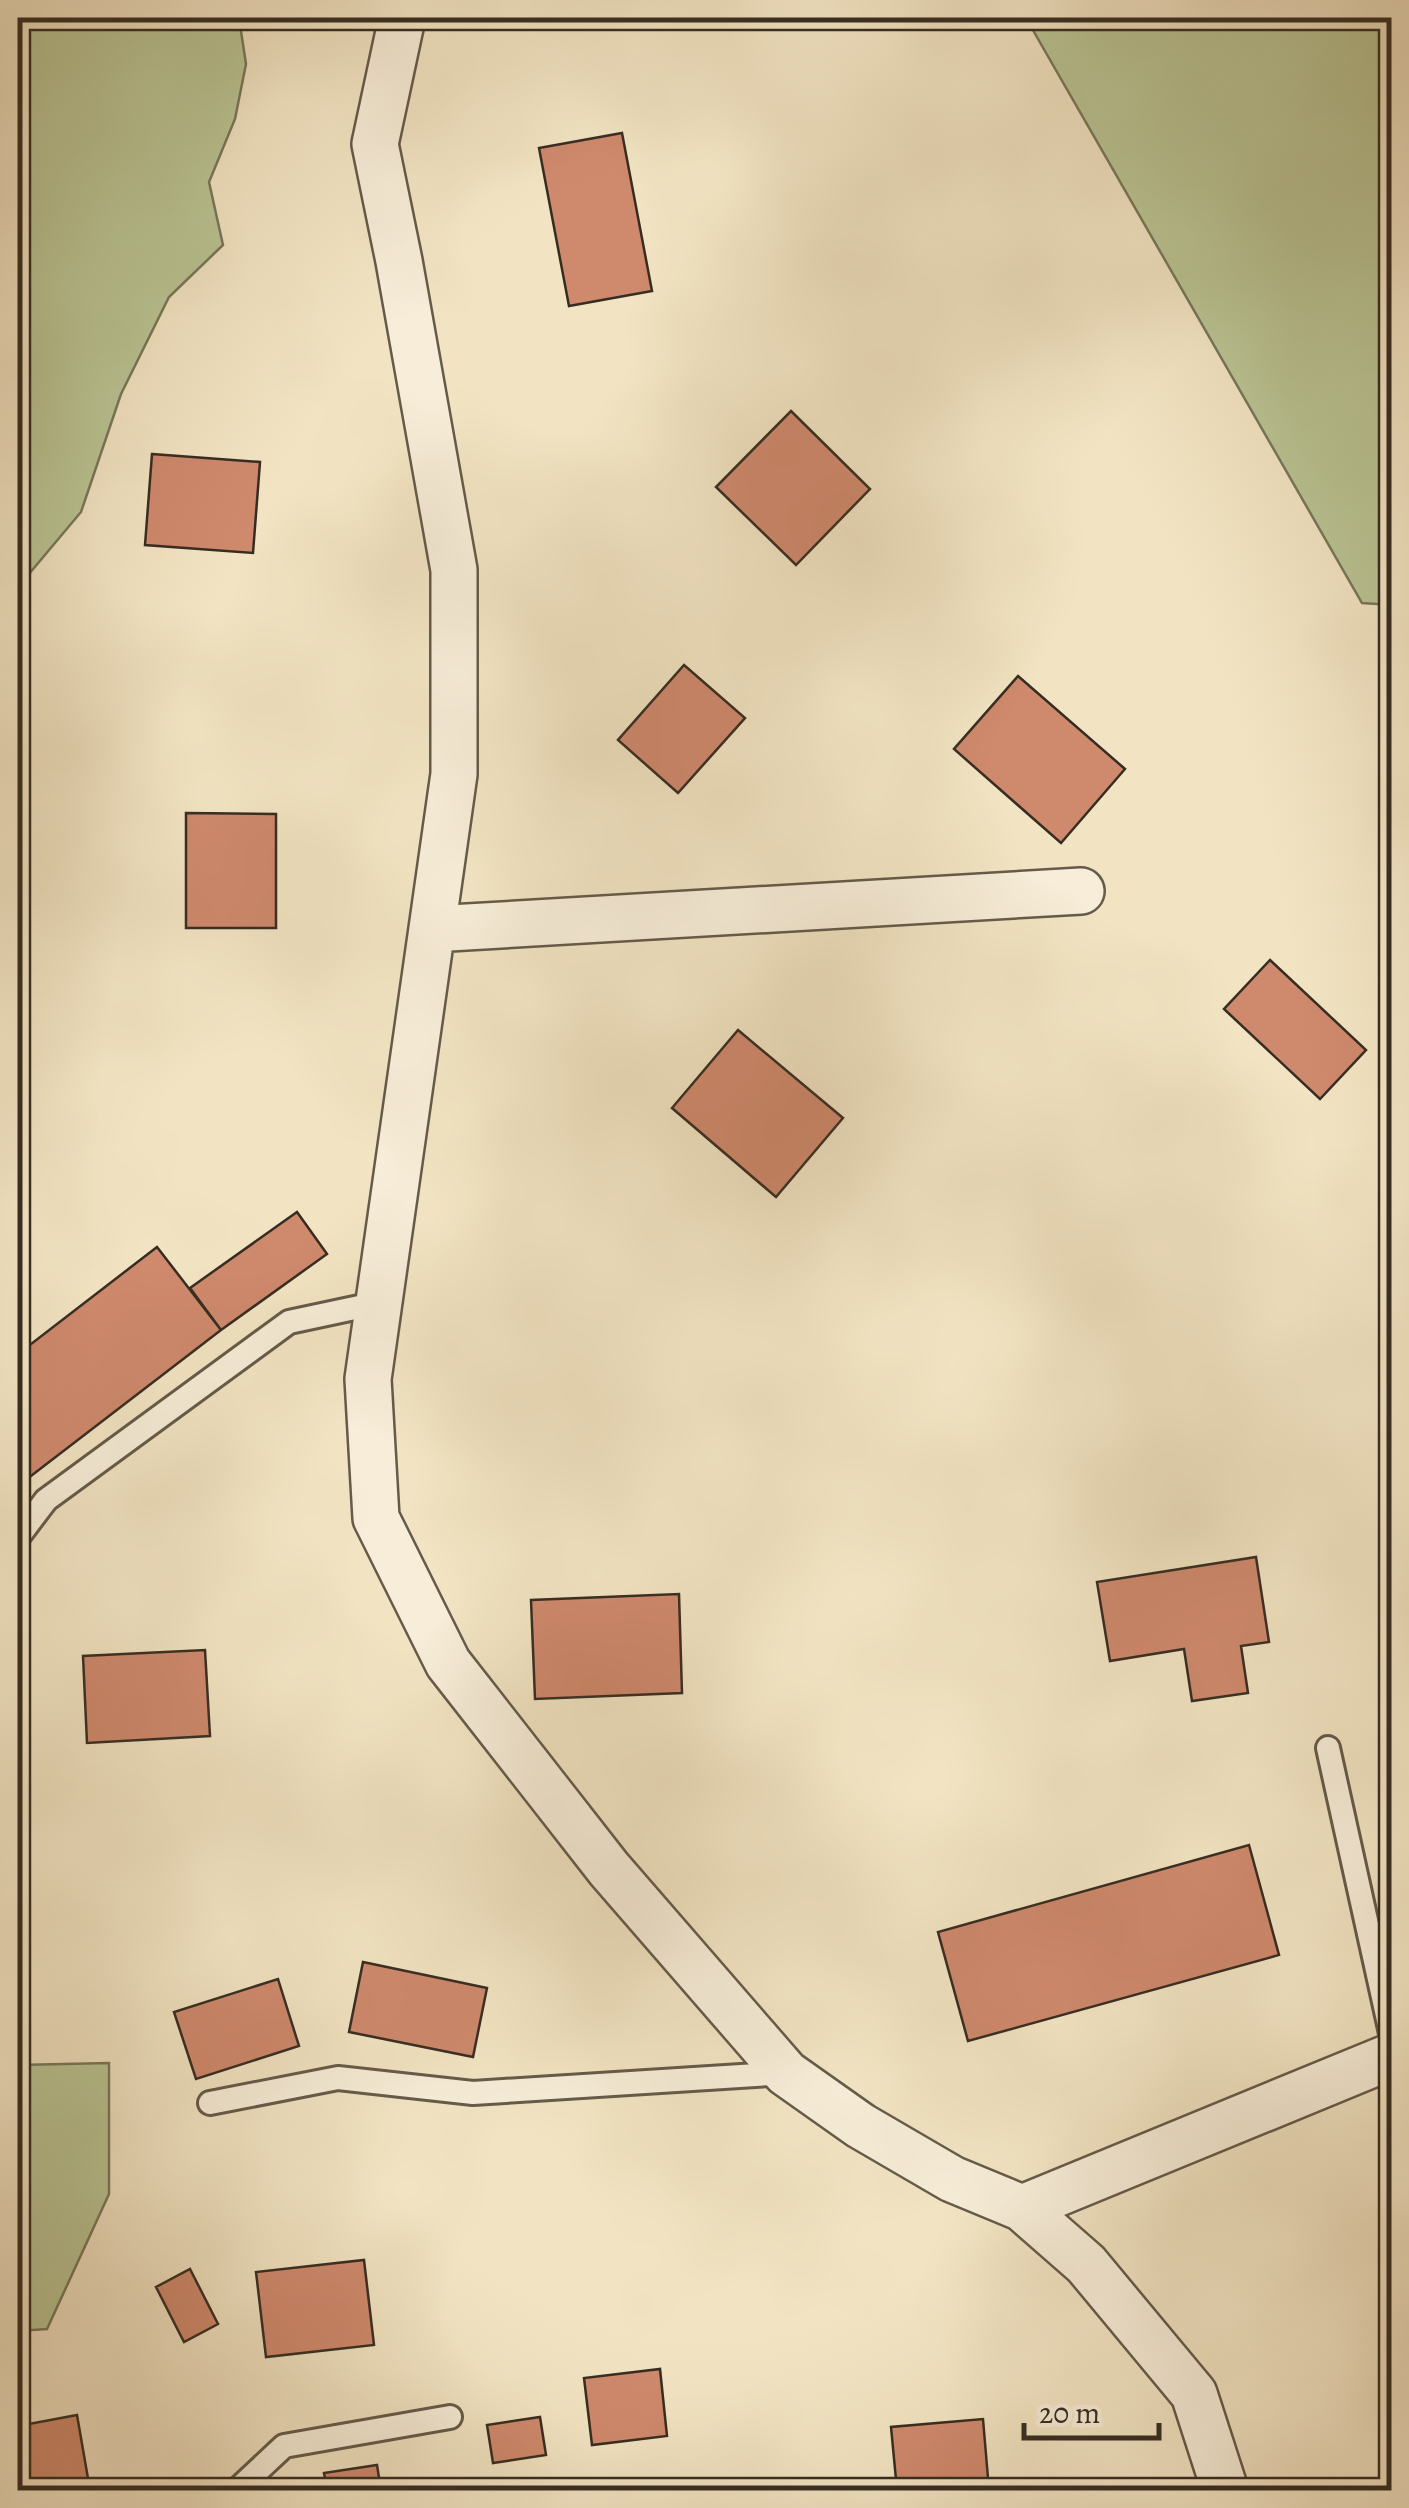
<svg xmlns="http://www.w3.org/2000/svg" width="1409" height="2508" font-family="Alegreya,serif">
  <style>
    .green { fill: #bac494; stroke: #78785b; stroke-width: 2.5 }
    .building { fill: #cf896d; stroke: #362d22; stroke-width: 2.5 }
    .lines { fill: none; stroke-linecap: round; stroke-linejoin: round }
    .lane-casing { stroke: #655b4a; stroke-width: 28 }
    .street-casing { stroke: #655b4a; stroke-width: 50 }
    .lane { stroke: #f7edd8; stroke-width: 22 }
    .street { stroke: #f7edd8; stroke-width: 45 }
  </style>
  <rect width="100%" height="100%" fill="#f2e4c3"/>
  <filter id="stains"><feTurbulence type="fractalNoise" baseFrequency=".002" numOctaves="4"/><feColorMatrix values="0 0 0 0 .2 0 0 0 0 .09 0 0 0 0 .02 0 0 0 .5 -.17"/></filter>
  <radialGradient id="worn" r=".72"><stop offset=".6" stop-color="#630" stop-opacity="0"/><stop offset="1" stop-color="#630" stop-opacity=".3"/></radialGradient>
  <path class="green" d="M 18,18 L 239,18 L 246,64 L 235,119 L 209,182 L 223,245 L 169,297 L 121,394 L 81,512 L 18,587 Z
    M 1026,18 L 1391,18 L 1391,605 L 1362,603 Z
    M 109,2063 L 109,2194 L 47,2329 L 18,2331 L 18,2065 Z"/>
  <path class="building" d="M 622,133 L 652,291 L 569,306 L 539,148 Z
    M 791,411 L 870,489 L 796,565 L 716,487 Z
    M 152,454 L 260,462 L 253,553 L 145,545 Z
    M 684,665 L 745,718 L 678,793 L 618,740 Z
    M 1018,676 L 1125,769 L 1061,843 L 954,749 Z
    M 186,813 L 276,814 L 276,928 L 186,928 Z
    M 1270,960 L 1366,1050 L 1320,1099 L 1224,1009 Z
    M 738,1030 L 843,1118 L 776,1197 L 672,1108 Z
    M 297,1212 L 327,1254 L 221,1330 L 190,1288 Z
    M 157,1247 L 221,1330 L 27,1479 L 18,1467 L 18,1354 Z
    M 1256,1557 L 1269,1642 L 1241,1646 L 1248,1693 L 1192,1701 L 1184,1649 L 1110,1661 L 1097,1582 Z
    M 679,1594 L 682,1693 L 535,1699 L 531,1600 Z
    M 205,1650 L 210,1736 L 87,1743 L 83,1656 Z
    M 1249,1845 L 1279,1955 L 968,2041 L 938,1932 Z
    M 363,1962 L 487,1988 L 473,2057 L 349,2032 Z
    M 278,1979 L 299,2046 L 196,2079 L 174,2012 Z
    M 364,2260 L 374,2345 L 266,2357 L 256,2272 Z
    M 190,2269 L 218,2324 L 184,2342 L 156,2287 Z
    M 660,2369 L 667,2436 L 592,2445 L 584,2378 Z
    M 77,2415 L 90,2490 L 18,2490 L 18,2426 Z
    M 540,2417 L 546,2455 L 493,2463 L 487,2425 Z
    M 983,2419 L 989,2490 L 897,2490 L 891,2427 Z
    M 377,2465 L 381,2490 L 327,2490 L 324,2473 Z"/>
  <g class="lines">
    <defs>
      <path id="lane" d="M 18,1537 L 46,1500 L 289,1322 L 378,1303
        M 1328,1748 L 1392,2038
        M 210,2103 L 338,2078 L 473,2093 L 786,2073
        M 237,2490 L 284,2446 L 450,2417"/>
      <path id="street" d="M 402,18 L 375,144 L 399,261 L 454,570 L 454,774 L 368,1379 L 376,1518 L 448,1663 L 609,1869 L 786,2073 L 861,2126 L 952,2179 L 1022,2208 L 1086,2264 L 1194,2394 L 1225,2490
        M 432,929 L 1081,891
        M 1022,2208 L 1392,2056"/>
    </defs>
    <use href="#lane" class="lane-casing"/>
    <use href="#street" class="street-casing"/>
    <use href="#lane" class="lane"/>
    <use href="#street" class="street"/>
  </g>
  <rect width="1409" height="2508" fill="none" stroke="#f2e4c3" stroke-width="60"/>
  <rect x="20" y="20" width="1369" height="2468" fill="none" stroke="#362d22" stroke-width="5"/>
  <rect x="30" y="30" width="1349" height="2448" fill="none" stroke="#362d22" stroke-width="2.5"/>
  <path d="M1024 2423v15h135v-15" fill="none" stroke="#362d22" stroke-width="5"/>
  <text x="1039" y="2423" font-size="30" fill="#362d22" stroke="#f7edd8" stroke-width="8" paint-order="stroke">20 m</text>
  <rect width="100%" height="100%" filter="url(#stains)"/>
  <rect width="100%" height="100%" fill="url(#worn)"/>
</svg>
